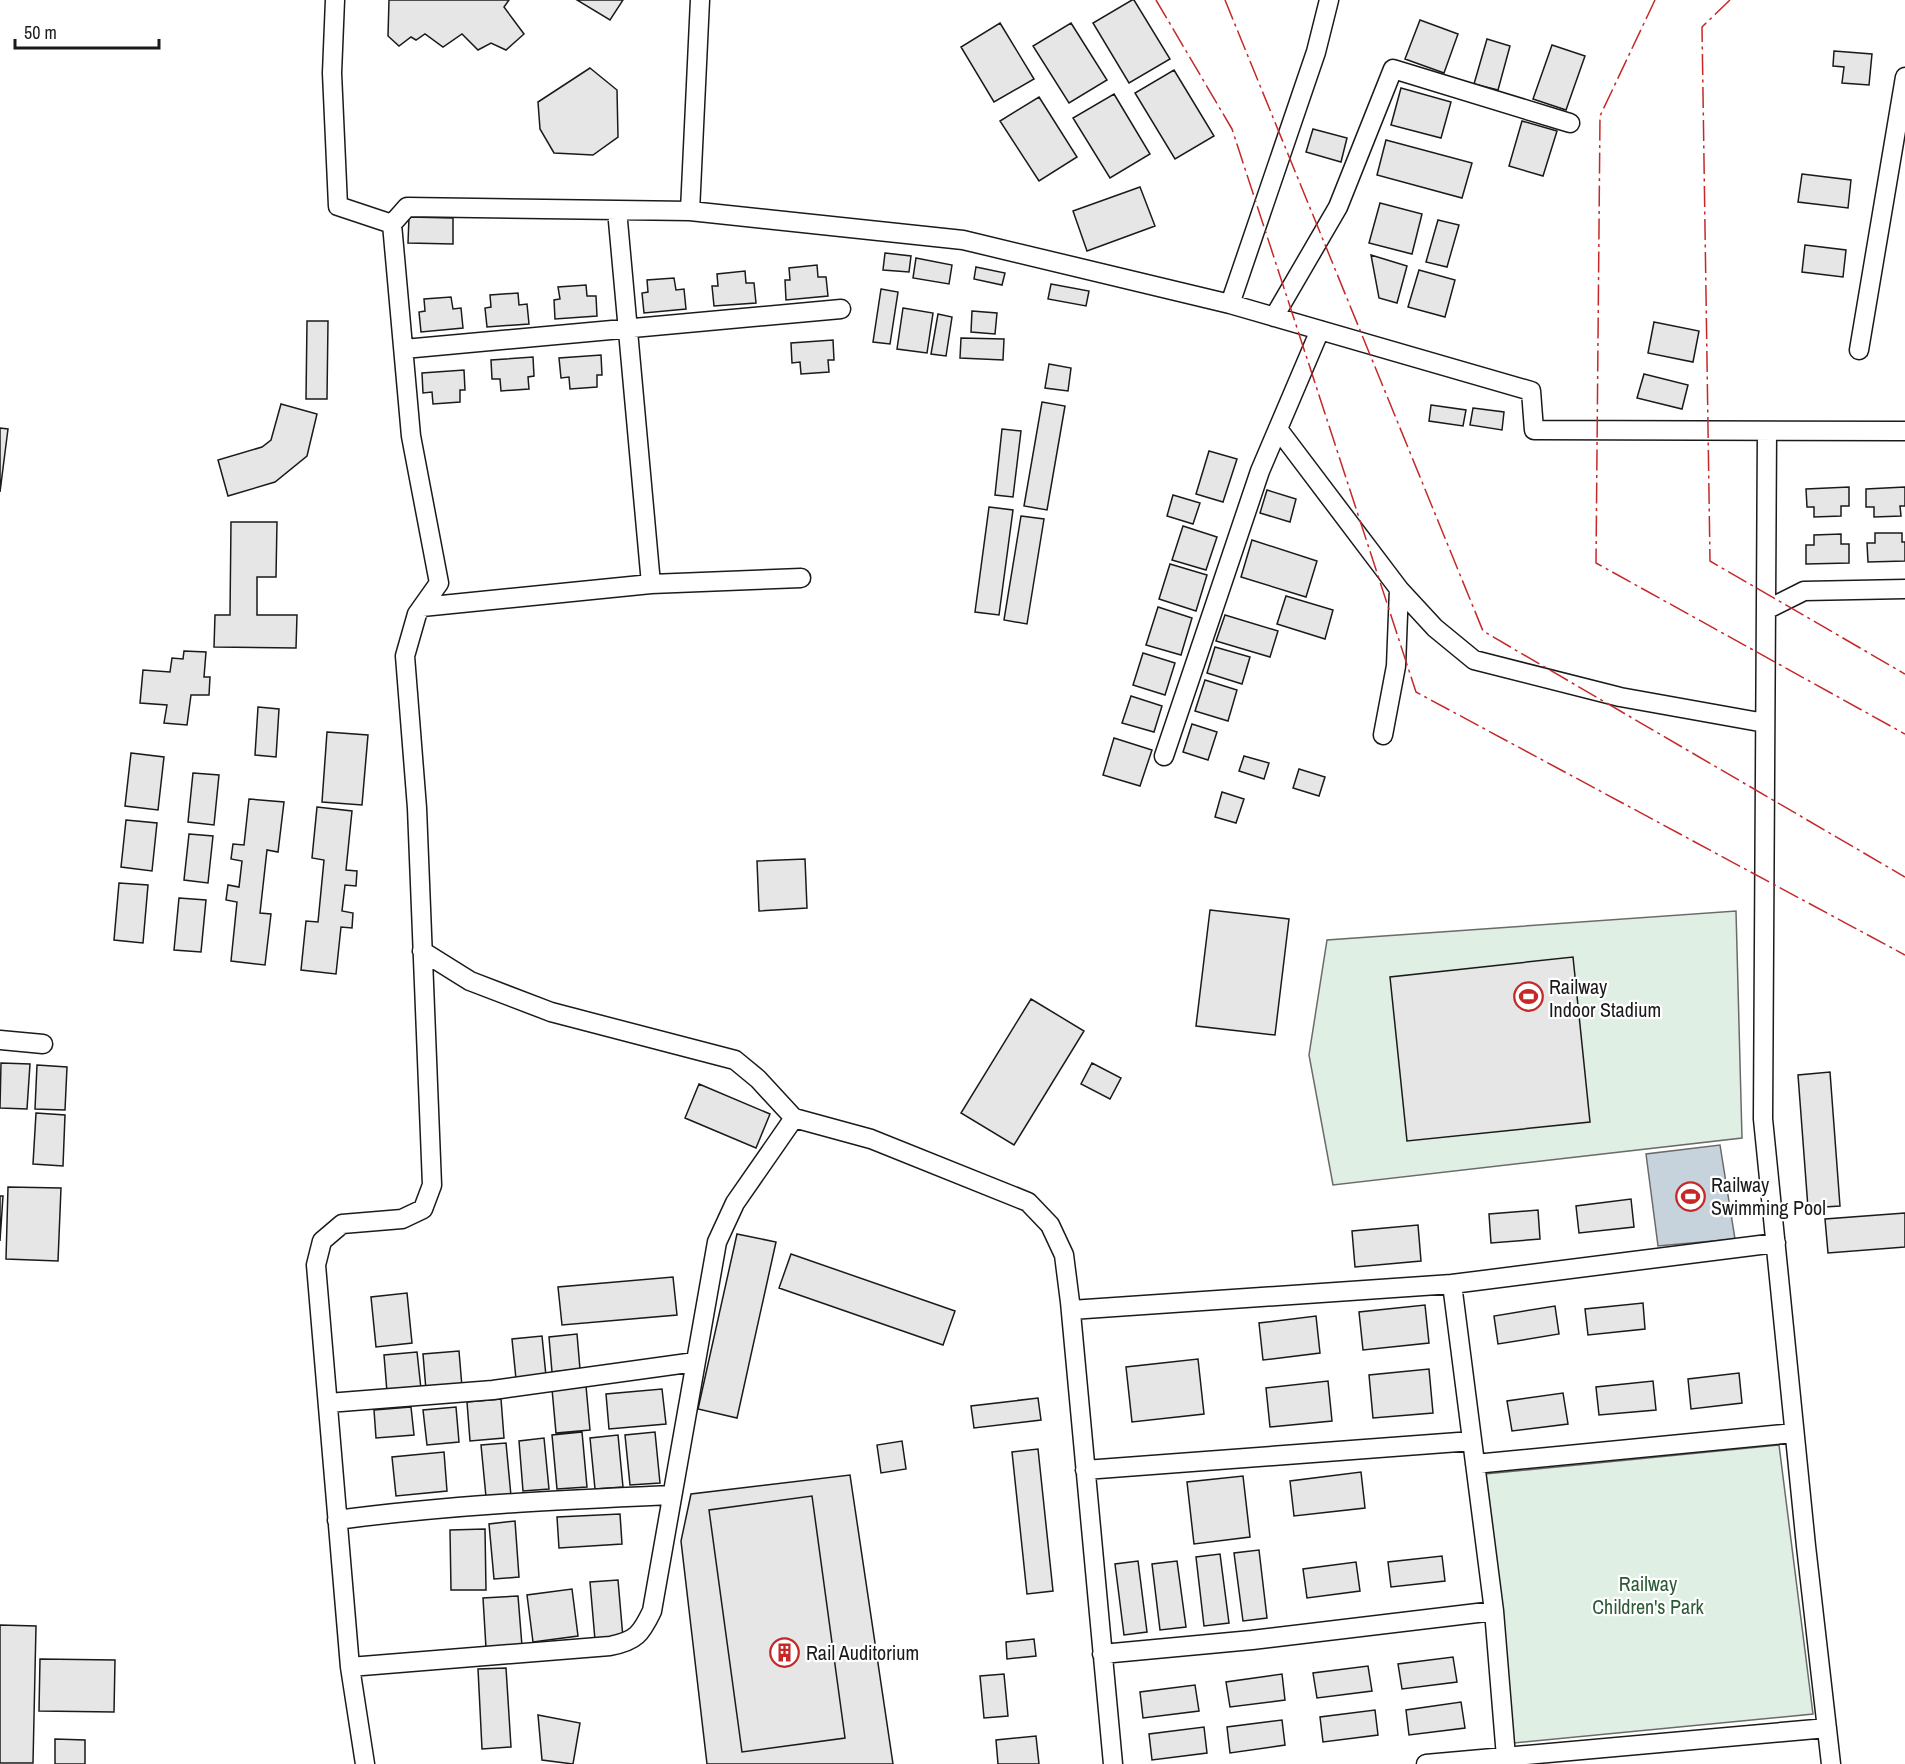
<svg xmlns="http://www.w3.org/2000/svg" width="1905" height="1764" font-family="'Archivo Narrow',sans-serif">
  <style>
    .green { fill: #e0efe3; stroke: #6a6a6a; stroke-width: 1.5 }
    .water { fill: #c6d2dc; stroke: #6a6a6a; stroke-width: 1.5 }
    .building { fill: #e6e6e6; stroke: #1a1a1a; stroke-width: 1.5 }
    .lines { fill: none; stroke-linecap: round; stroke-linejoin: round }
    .street-casing { stroke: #1a1a1a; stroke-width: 21 }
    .street { stroke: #fff; stroke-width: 18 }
    .power { stroke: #c62828; stroke-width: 1.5; stroke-dasharray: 21 4.5 3 4.5; stroke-linecap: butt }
    .labels { text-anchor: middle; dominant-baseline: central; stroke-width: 4.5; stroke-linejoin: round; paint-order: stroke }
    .poi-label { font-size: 20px; fill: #1a1a1a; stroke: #fff; text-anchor: start }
    .park-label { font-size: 20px; fill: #2b5a34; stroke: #fff }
  </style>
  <rect width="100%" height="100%" fill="#fff"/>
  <path class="green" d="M 1736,911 L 1742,1138 L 1333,1185 L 1309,1055 L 1327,940 Z
    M 1779,1445 L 1813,1714 L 1514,1743 L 1485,1474 Z"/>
  <path class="water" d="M 1720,1145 L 1735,1239 L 1658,1246 L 1646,1154 Z"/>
  <path class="building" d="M 389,0 L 509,0 L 504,7 L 524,34 L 506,50 L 491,43 L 478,50 L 462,34 L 443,47 L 425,34 L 416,40 L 411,37 L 399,46 L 388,36 Z
    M 577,0 L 623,0 L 610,20 Z
    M 1132,0 L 1134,0 L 1170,59 L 1129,83 L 1093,23 Z
    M 1420,20 L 1458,34 L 1444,73 L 1405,59 Z
    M 1000,23 L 1034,79 L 994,102 L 961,47 Z
    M 1071,23 L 1107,80 L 1069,103 L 1033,46 Z
    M 1487,39 L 1510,46 L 1498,90 L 1474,84 Z
    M 1552,45 L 1585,56 L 1566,110 L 1533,99 Z
    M 1834,51 L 1872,54 L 1869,85 L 1842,83 L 1844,67 L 1833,66 Z
    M 590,68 L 617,90 L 618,137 L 593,155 L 554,153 L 540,129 L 538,102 Z
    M 1174,70 L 1214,136 L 1175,159 L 1135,93 Z
    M 1401,88 L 1451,102 L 1441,138 L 1391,125 Z
    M 1114,94 L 1150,154 L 1110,178 L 1073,118 Z
    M 1039,97 L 1077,157 L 1039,181 L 1000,121 Z
    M 1522,121 L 1557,131 L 1543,176 L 1509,166 Z
    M 1313,129 L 1347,138 L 1341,162 L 1306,152 Z
    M 1386,140 L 1472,163 L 1462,198 L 1377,175 Z
    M 1802,174 L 1851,180 L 1848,208 L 1798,202 Z
    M 1140,187 L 1155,226 L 1087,251 L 1073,211 Z
    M 1380,203 L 1422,214 L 1412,254 L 1369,243 Z
    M 409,217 L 453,218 L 453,244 L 408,243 Z
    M 1438,220 L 1459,225 L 1447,267 L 1426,262 Z
    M 1805,245 L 1846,250 L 1843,277 L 1802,272 Z
    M 885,253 L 911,256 L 909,272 L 883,270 Z
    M 1371,255 L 1407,266 L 1397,303 L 1379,298 Z
    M 916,258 L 952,265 L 949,284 L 913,278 Z
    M 817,265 L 818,277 L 826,277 L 828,296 L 786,300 L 785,280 L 790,280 L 789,268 Z
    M 976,267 L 1005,273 L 1002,285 L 974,279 Z
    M 1419,270 L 1455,280 L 1445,317 L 1408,307 Z
    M 745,271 L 746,283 L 754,283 L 756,303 L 714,306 L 712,286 L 718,286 L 717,274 Z
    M 674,278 L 676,290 L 684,289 L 686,309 L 644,313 L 642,293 L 648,292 L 647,280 Z
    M 1051,284 L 1089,291 L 1086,306 L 1048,299 Z
    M 586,285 L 587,296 L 596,296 L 597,316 L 555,319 L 554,300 L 560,299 L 558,287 Z
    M 881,289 L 898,292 L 890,344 L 873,342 Z
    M 518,293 L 519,305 L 527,304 L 529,324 L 487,327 L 485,308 L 491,307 L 490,295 Z
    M 451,297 L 453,309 L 461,308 L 463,328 L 421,332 L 419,312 L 425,311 L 424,299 Z
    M 903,308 L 933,313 L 927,353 L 897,349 Z
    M 972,311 L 997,313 L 995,334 L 971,332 Z
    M 938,314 L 952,317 L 946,356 L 931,354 Z
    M 307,321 L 328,321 L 327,399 L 306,399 Z
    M 1654,322 L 1699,331 L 1693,362 L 1648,353 Z
    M 961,338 L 1004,339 L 1003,360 L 960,358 Z
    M 833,340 L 834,360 L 828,360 L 829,372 L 801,374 L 800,362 L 792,363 L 791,343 Z
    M 601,355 L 602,375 L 597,375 L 597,387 L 570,389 L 569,377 L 561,378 L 559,358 Z
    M 533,357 L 534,376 L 528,377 L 529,389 L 501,391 L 500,379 L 492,379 L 491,360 Z
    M 1049,364 L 1071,368 L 1068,391 L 1045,388 Z
    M 464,370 L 465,390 L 460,390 L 460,402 L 433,404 L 432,392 L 423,393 L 422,373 Z
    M 1644,374 L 1688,385 L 1682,409 L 1637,398 Z
    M 1042,402 L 1065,406 L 1047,510 L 1024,506 Z
    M 281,404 L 317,414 L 307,456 L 275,482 L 228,496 L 218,460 L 262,447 L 271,440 Z
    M 1431,405 L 1466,410 L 1463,426 L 1429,421 Z
    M 1473,408 L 1504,412 L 1502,430 L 1470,425 Z
    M 0,428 L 8,429 L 0,492 Z
    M 1002,429 L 1021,431 L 1013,497 L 995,495 Z
    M 1209,451 L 1237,459 L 1223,502 L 1196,494 Z
    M 1849,487 L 1849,506 L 1841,506 L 1841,516 L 1814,517 L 1814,507 L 1807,507 L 1806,489 Z
    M 1905,487 L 1905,506 L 1900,506 L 1901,516 L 1874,517 L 1874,507 L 1866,507 L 1866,489 Z
    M 1267,490 L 1296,499 L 1290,522 L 1260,513 Z
    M 1173,495 L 1200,503 L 1193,524 L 1167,516 Z
    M 989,507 L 1013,510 L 999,615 L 975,612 Z
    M 1021,516 L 1044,519 L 1027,624 L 1004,620 Z
    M 231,522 L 277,522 L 276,577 L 257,577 L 257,615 L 297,615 L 296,648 L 214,647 L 215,615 L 230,615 Z
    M 1183,526 L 1217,537 L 1206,570 L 1172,560 Z
    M 1875,533 L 1902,533 L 1902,542 L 1905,542 L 1905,561 L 1868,562 L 1867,543 L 1875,543 Z
    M 1841,534 L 1841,544 L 1849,544 L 1849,563 L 1806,564 L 1806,545 L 1814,545 L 1814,535 Z
    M 1252,540 L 1317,561 L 1306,597 L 1241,577 Z
    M 1170,564 L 1207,575 L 1196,611 L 1159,599 Z
    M 1286,596 L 1333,610 L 1325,639 L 1277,624 Z
    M 1158,607 L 1192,618 L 1181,655 L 1146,645 Z
    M 1225,615 L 1278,631 L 1270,657 L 1216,641 Z
    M 1215,647 L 1250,657 L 1242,684 L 1207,673 Z
    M 184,651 L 206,652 L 204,677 L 210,677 L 209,695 L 191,695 L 187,725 L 164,723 L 167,705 L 140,703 L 143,670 L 170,672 L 172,658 L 183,659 Z
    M 1143,653 L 1175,663 L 1165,695 L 1133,685 Z
    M 1205,680 L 1237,690 L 1228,721 L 1195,711 Z
    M 1131,696 L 1162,706 L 1154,732 L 1122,723 Z
    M 258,707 L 279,709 L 276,757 L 255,755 Z
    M 1192,724 L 1217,732 L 1208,760 L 1183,752 Z
    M 327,732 L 368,735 L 362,805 L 322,802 Z
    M 1114,738 L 1152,750 L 1140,786 L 1103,775 Z
    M 131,753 L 164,757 L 158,810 L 125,806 Z
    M 1244,756 L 1269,763 L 1264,779 L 1239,771 Z
    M 1299,769 L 1325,777 L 1319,796 L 1293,788 Z
    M 193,773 L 219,775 L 214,825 L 188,822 Z
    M 1222,792 L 1244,799 L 1236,823 L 1215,817 Z
    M 249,799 L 284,802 L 278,852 L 267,850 L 260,913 L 271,914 L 265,965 L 231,961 L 237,902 L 226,900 L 228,885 L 239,887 L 242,861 L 231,859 L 233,844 L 244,845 Z
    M 317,807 L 352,811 L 346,870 L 357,871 L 356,886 L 345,885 L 342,911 L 353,913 L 352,928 L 341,927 L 336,974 L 301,970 L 306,921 L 318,922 L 324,860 L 312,858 Z
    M 126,820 L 157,823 L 152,871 L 121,867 Z
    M 189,834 L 213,836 L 208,883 L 184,880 Z
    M 805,859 L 807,908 L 759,911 L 757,861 Z
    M 119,883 L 148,885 L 143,943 L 114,940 Z
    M 179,898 L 206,900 L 201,952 L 174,950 Z
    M 1210,910 L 1289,919 L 1275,1035 L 1196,1026 Z
    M 1573,957 L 1590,1122 L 1407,1141 L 1390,977 Z
    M 1031,999 L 1084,1031 L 1014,1145 L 961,1113 Z
    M 1,1063 L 30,1064 L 27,1109 L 0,1108 Z
    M 1092,1063 L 1121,1078 L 1110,1099 L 1081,1084 Z
    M 37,1065 L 67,1067 L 65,1110 L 35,1109 Z
    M 1830,1072 L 1840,1206 L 1808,1208 L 1798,1075 Z
    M 699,1084 L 770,1114 L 756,1148 L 685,1118 Z
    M 36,1113 L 65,1115 L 63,1166 L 33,1164 Z
    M 8,1187 L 61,1188 L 58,1261 L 6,1259 Z
    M 0,1196 L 3,1196 L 0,1241 Z
    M 1631,1199 L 1634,1227 L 1579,1233 L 1576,1206 Z
    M 1538,1210 L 1540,1239 L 1491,1243 L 1489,1214 Z
    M 1905,1213 L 1905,1247 L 1828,1253 L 1825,1219 Z
    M 1418,1225 L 1421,1261 L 1355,1267 L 1352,1231 Z
    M 737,1234 L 776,1242 L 737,1418 L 698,1409 Z
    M 791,1254 L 955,1311 L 943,1345 L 779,1288 Z
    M 673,1277 L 677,1315 L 562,1325 L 558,1287 Z
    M 407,1293 L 412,1343 L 376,1347 L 371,1297 Z
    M 1643,1303 L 1645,1329 L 1588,1335 L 1585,1309 Z
    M 1425,1305 L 1429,1343 L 1363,1350 L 1359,1312 Z
    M 1555,1306 L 1559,1334 L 1498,1344 L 1494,1316 Z
    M 1316,1316 L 1320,1353 L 1263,1360 L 1259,1323 Z
    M 577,1334 L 580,1369 L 552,1372 L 549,1337 Z
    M 542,1336 L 546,1376 L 516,1379 L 512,1339 Z
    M 459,1351 L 462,1387 L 426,1390 L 423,1354 Z
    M 417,1352 L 421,1389 L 387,1392 L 384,1355 Z
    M 1198,1359 L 1204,1414 L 1132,1422 L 1126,1367 Z
    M 1429,1369 L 1433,1413 L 1373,1418 L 1369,1375 Z
    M 1739,1373 L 1742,1403 L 1691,1409 L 1688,1379 Z
    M 1328,1381 L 1332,1421 L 1270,1427 L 1266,1388 Z
    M 1653,1381 L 1656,1410 L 1599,1415 L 1596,1387 Z
    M 586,1386 L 590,1430 L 556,1433 L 552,1389 Z
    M 662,1389 L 666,1424 L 609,1429 L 606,1394 Z
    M 1563,1393 L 1568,1424 L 1512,1431 L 1507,1401 Z
    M 1038,1398 L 1041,1420 L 974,1428 L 971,1406 Z
    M 501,1399 L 504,1438 L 470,1441 L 467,1402 Z
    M 411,1407 L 414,1435 L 376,1438 L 374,1410 Z
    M 456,1407 L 459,1442 L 427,1445 L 423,1410 Z
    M 582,1432 L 587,1487 L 557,1489 L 552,1435 Z
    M 655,1432 L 660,1483 L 630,1485 L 625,1435 Z
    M 618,1435 L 623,1487 L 595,1489 L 590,1438 Z
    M 544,1438 L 549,1489 L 523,1491 L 519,1441 Z
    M 902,1441 L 906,1469 L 881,1473 L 877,1445 Z
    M 506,1443 L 511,1496 L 486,1497 L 481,1445 Z
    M 1038,1449 L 1053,1591 L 1027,1594 L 1012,1452 Z
    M 444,1452 L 447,1491 L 396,1496 L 392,1457 Z
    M 1361,1472 L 1365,1508 L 1294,1516 L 1290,1481 Z
    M 850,1475 L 893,1764 L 707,1764 L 681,1541 L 691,1494 Z
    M 1243,1476 L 1250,1537 L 1194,1544 L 1187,1482 Z
    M 812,1496 L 845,1738 L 742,1752 L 709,1510 Z
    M 620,1514 L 622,1544 L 559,1548 L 557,1517 Z
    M 515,1521 L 519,1577 L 494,1579 L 489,1524 Z
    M 485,1529 L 486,1590 L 451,1590 L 450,1530 Z
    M 1259,1550 L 1267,1618 L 1243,1621 L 1234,1553 Z
    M 1220,1554 L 1229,1623 L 1204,1626 L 1196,1557 Z
    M 1442,1556 L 1445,1581 L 1391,1587 L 1388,1562 Z
    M 1138,1561 L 1147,1632 L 1124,1635 L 1115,1564 Z
    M 1177,1561 L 1186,1627 L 1160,1630 L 1152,1564 Z
    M 1356,1562 L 1360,1591 L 1307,1598 L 1303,1569 Z
    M 618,1580 L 623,1638 L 595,1640 L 590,1582 Z
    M 572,1589 L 578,1636 L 533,1642 L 527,1595 Z
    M 518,1596 L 522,1646 L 486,1648 L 483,1598 Z
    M 0,1625 L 36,1626 L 33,1763 L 0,1763 Z
    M 1034,1639 L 1036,1656 L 1007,1659 L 1006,1642 Z
    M 1453,1657 L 1457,1682 L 1402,1689 L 1398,1664 Z
    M 40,1659 L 115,1660 L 114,1712 L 39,1711 Z
    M 1368,1666 L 1372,1691 L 1317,1698 L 1313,1673 Z
    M 506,1668 L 511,1747 L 482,1749 L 478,1669 Z
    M 1004,1674 L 1008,1716 L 984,1718 L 980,1676 Z
    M 1282,1674 L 1285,1700 L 1230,1707 L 1226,1682 Z
    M 1195,1685 L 1199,1711 L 1143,1718 L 1140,1692 Z
    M 1461,1702 L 1465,1728 L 1409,1735 L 1406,1710 Z
    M 1375,1710 L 1378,1735 L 1323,1742 L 1320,1717 Z
    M 538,1715 L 580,1723 L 573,1764 L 542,1760 Z
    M 1282,1720 L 1285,1745 L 1230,1753 L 1227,1727 Z
    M 1204,1727 L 1207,1753 L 1152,1760 L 1149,1734 Z
    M 1036,1736 L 1039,1764 L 998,1764 L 996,1740 Z
    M 55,1739 L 85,1740 L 85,1764 L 55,1764 Z"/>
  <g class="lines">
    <defs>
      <path id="street" d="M 335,0 L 332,73 L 338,206 L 392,224 L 411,436 L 439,583 L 417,614 L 405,656 L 417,808 L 432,1185 L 423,1209 L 402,1219 L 342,1224 L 322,1241 L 316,1265 L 350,1667 L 365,1764
        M 700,0 L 690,211 L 963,240 L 1230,304 L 1316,52 L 1329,0
        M 617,210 L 651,584
        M 392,224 L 407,207 L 690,211
        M 1230,304 L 1531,391 L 1534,430 L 1905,431
        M 1274,317 L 1338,207 L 1393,69 L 1570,123
        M 404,349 L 841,309
        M 1859,350 L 1905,77
        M 1278,429 L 1399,589 L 1396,666 L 1383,735
        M 1767,431 L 1763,1119 L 1806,1546 L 1831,1764
        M 1399,589 L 1435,628 L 1474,660 L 1620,697 L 1765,723
        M 422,607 L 651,584 L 801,578
        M 1766,610 L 1804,591 L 1905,589
        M 1164,756 L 1260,471 L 1320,330
        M 422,951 L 470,981 L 551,1012 L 735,1060 L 758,1079 L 794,1118 L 871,1139 L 1028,1202 L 1050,1225 L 1064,1255 L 1070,1302 L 1113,1764
        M 0,1040 L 43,1044
        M 1452,1284 L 1494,1611 L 1506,1757
        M 1071,1310 L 1452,1284 L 1776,1243
        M 328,1403 L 493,1390 L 695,1362
        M 1475,1464 L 1794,1433
        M 1085,1470 L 1472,1441
        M 337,1520 C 448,1505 559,1500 671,1495
        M 1102,1654 L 1252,1640 L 1494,1611
        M 350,1667 L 610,1646 C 636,1641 641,1634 652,1611 L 717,1242 L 735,1203 L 794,1118
        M 1426,1764 L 1827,1728"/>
    </defs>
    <use href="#street" class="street-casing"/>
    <use href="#street" class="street"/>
    <path class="power" d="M 1156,0 L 1232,129 L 1416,692 L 1905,955
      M 1225,0 L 1483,631 L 1905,877
      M 1655,0 L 1600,116 L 1596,563 L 1905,734
      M 1730,0 L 1702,27 L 1710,561 L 1905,674"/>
  </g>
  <defs>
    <symbol id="stadium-ring" viewBox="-11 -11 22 22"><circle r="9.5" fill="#fff" stroke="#c62828" stroke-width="1.5"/><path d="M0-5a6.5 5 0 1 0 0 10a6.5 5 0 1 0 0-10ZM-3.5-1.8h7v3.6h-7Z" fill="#c62828"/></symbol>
    <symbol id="building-ring" viewBox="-11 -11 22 22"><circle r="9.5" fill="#fff" stroke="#c62828" stroke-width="1.5"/><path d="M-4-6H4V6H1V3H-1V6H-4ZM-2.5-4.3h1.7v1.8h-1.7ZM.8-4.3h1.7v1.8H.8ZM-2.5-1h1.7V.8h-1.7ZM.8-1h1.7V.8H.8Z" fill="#c62828"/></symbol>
  </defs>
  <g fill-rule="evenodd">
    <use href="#stadium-ring" x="1512" y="980" width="33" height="33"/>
    <use href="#stadium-ring" x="1674" y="1180" width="33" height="33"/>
    <use href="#building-ring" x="768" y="1636" width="33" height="33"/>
  </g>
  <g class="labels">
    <g class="poi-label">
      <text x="1549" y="986">Railway<tspan x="1549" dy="23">Indoor Stadium</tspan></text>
      <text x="1711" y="1184">Railway<tspan x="1711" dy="23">Swimming Pool</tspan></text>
      <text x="806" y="1652">Rail Auditorium</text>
    </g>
    <g class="park-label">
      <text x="1648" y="1583">Railway<tspan x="1648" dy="23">Children's Park</tspan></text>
    </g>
  </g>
  <path d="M15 39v9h144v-9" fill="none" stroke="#1a1a1a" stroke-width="3"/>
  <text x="24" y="39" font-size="18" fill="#1a1a1a" stroke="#ffffff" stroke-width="4.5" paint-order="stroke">50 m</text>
</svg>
